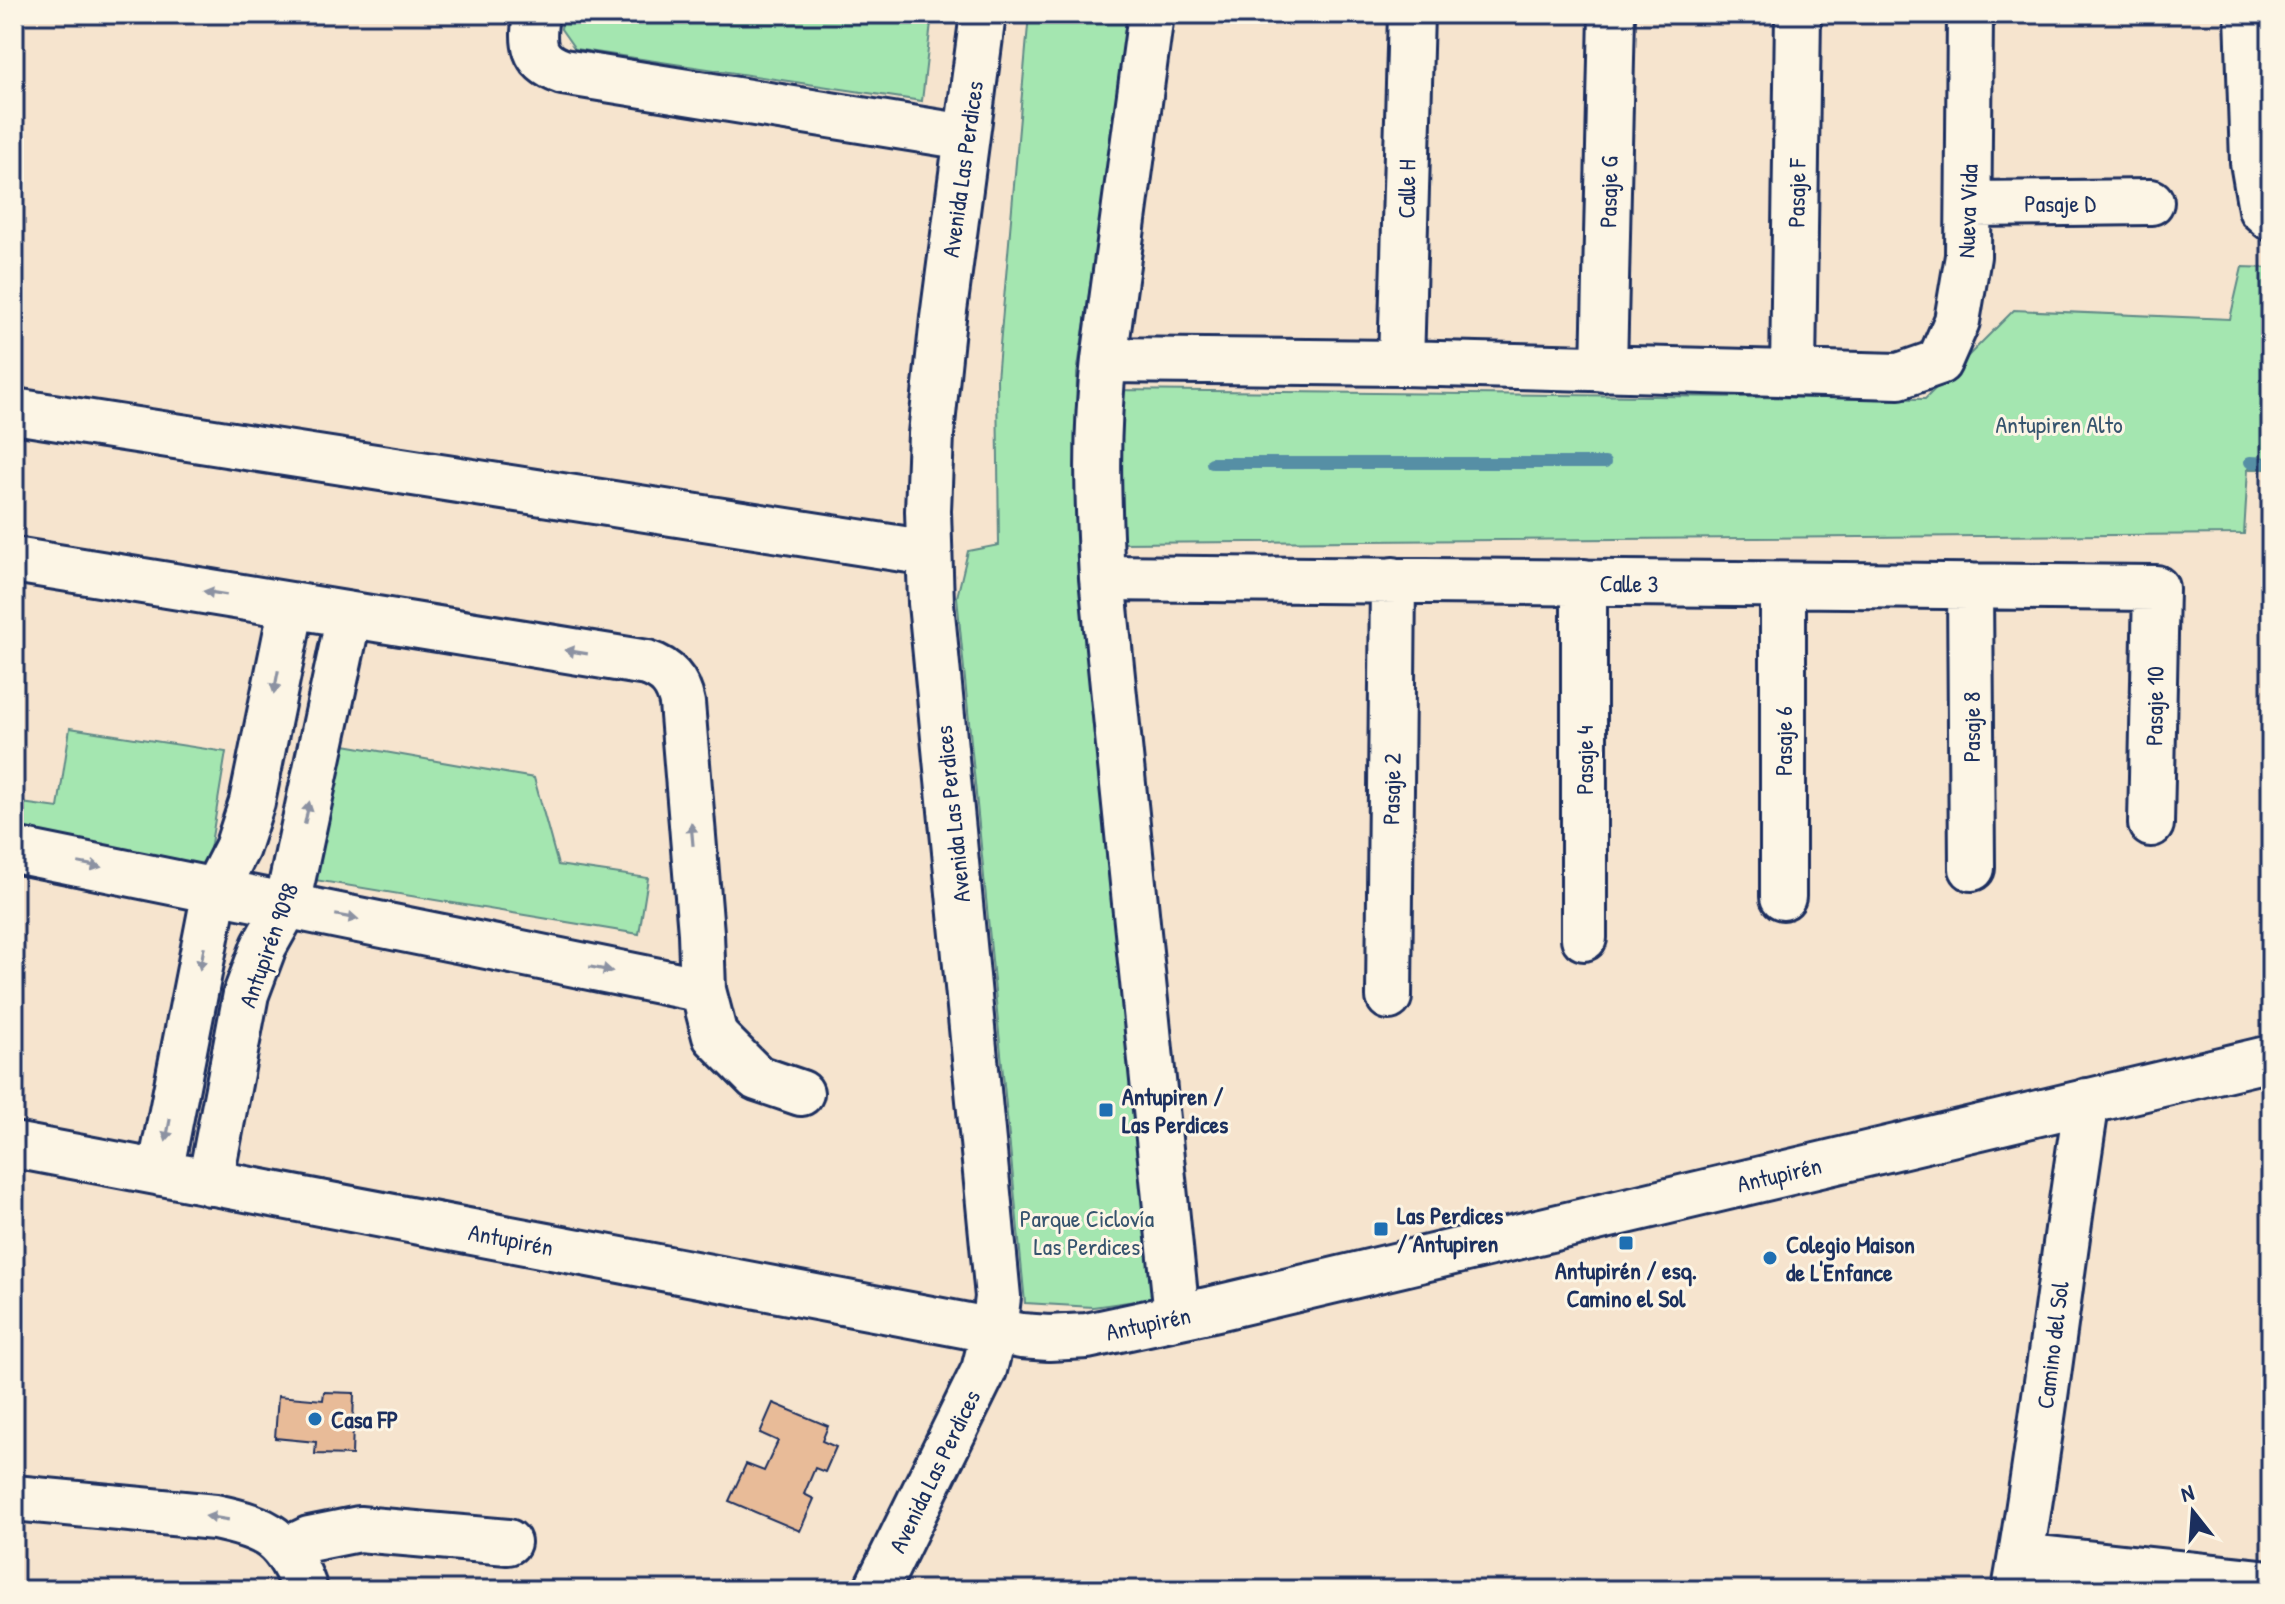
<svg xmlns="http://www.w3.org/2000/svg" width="2285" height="1604" font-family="'Patrick Hand',sans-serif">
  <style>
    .green { fill: #a4e6b0; stroke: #608a87; stroke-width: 2 }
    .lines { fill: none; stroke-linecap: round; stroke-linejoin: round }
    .stream { stroke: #568fa5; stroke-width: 12 }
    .building { fill: #e8bb98; stroke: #1b2f5e; stroke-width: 2 }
    .minor-casing { stroke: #1b2f5e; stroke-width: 50 }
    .minor { stroke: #fcf5e5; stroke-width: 44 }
    .oneway { fill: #8c92a2 }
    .poi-dot { fill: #1f6fb2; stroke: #fcf5e5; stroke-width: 3 }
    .labels { text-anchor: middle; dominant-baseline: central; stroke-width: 6; stroke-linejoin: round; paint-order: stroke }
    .street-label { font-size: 24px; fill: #1b2f5e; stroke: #fcf5e5 }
    .park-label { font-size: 24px; fill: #36546e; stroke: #fcf5e5 }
    .poi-label { font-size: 24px; font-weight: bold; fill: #1b2f5e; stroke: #fcf5e5; text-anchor: start }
  </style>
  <rect width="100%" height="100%" fill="#f6e4ce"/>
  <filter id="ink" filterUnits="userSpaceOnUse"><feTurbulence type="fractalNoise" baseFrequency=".0125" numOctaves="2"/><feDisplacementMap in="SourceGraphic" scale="16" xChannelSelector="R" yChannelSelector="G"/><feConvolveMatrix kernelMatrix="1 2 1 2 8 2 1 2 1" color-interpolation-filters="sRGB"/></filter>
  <g filter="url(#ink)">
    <path class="green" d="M 563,14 L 932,14 L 922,101 L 575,49 L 561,29 Z
      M 1029,14 L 1131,14 L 1077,374 L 1075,469 L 1080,579 L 1164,1297 L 1093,1307 L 1025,1303 L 957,597 L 968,551 L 999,545 L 997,379 Z
      M 2242,267 L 2271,268 L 2271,469 L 2248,469 L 2244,534 L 1119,543 L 1113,390 L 1925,399 L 2014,310 L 2230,319 Z
      M 70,728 L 226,752 L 207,868 L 14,838 L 14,802 L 58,808 Z
      M 339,744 L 534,778 L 558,865 L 648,878 L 639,934 L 315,880 Z"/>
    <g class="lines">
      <path class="stream" d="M 2250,462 L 2271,463
        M 1212,463 L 1605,463"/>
    </g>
    <path class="building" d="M 324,1392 L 354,1393 L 352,1455 L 315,1454 L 316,1442 L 275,1438 L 278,1396 L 323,1400 Z
      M 773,1403 L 828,1426 L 822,1441 L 836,1447 L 825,1472 L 815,1468 L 804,1494 L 814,1499 L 800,1531 L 729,1501 L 746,1464 L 764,1471 L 778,1441 L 760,1433 Z"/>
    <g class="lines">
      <defs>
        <path id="minor" d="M 536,14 C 532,43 531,61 563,72 L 966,137
          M 1151,14 L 1104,360 C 1095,436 1098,502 1102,578 L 1177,1316
          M 2248,14 L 2253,162 L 2261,209 L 2271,218
          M 1969,204 L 2151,202
          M 1104,360 L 1401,363 L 1899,376 L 1939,362 L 1957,321 L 1968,256 L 1970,14
          M 1401,363 L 1411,14
          M 1604,369 L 1612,14
          M 1793,372 L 1798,14
          M 14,411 L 929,553
          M 14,560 L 647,663 C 668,670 678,682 682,703 L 701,933 L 703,990 L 14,850
          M 1102,578 L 2156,588 L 2151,824
          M 1783,585 L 1783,897
          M 1970,586 L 1972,868
          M 1584,938 L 1584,582
          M 703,990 L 715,1036 L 757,1078 L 801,1093
          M 1389,997 L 1393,580
          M 14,1145 L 1021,1336 L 1049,1338 L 1087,1336 L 1217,1308 L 2271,1058
          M 160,1173 L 215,891 L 237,848 L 252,802 L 292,605
          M 210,1183 L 246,994 L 264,946 L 287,905 L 349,615
          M 14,1498 L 215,1517 C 268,1528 286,1538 305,1590
          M 286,1550 L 309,1539 L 359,1529 L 508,1542
          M 2021,1556 L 2271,1583
          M 876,1590 L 984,1370 L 994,1330 L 998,1297 L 931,603 L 928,511 L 931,434 L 943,318 L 983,14
          M 2015,1590 C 2044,1428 2061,1263 2087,1101"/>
      </defs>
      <use href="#minor" class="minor-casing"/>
      <use href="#minor" class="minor"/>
    </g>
    <defs><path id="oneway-solid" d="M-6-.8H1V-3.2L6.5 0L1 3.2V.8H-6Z" transform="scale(2)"/></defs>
    <g class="oneway">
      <use href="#oneway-solid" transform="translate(215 593) rotate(-171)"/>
      <use href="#oneway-solid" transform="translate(576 652) rotate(-171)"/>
      <use href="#oneway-solid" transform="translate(276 682) rotate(101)"/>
      <use href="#oneway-solid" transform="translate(307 813) rotate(-78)"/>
      <use href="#oneway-solid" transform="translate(692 834) rotate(-95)"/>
      <use href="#oneway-solid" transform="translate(90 865) rotate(11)"/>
      <use href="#oneway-solid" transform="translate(347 917) rotate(11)"/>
      <use href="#oneway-solid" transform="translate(202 958) rotate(101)"/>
      <use href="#oneway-solid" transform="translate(601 969) rotate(11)"/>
      <use href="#oneway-solid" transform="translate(168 1130) rotate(101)"/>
      <use href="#oneway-solid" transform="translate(217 1518) rotate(-171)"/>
    </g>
  </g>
  <g class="poi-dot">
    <rect x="1098" y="1102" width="16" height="16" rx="4"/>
    <rect x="1373" y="1221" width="16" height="16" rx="4"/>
    <rect x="1618" y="1235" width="16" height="16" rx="4"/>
    <circle cx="1770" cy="1258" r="8"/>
    <circle cx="315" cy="1419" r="8"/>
  </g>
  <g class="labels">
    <g class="street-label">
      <text transform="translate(962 169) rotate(-82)">Avenida Las Perdices</text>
      <text transform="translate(1406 189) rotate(-89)">Calle H</text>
      <text transform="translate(1608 192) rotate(-89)">Pasaje G</text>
      <text transform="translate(1796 193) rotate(-89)">Pasaje F</text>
      <text x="2060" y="203">Pasaje D</text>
      <text transform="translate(1967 211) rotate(-88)">Nueva Vida</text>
      <text transform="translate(1629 583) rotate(1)">Calle 3</text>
      <text transform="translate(2154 706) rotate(-89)">Pasaje 10</text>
      <text transform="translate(1971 727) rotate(-90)">Pasaje 8</text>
      <text transform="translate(1783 741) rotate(-90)">Pasaje 6</text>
      <text transform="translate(1584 760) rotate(-90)">Pasaje 4</text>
      <text transform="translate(1391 789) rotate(-89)">Pasaje 2</text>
      <text transform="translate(952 814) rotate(-96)">Avenida Las Perdices</text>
      <text transform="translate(268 945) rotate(-70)">Antupirén 9098</text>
      <text transform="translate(1779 1174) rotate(-13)">Antupirén</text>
      <text transform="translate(511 1239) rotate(11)">Antupirén</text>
      <text transform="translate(1148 1323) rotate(-12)">Antupirén</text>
      <text transform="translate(2052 1345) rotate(-83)">Camino del Sol</text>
      <text transform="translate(934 1471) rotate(-64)">Avenida Las Perdices</text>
    </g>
    <g class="park-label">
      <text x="2059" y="424">Antupiren Alto</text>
      <text x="1087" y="1218">Parque Ciclovía<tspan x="1087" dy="28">Las Perdices</tspan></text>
    </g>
    <g class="poi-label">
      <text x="1122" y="1096">Antupiren /<tspan x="1122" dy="28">Las Perdices</tspan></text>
      <text x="1397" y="1215">Las Perdices<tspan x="1397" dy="28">/ Antupiren</tspan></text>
      <text x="1786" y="1244">Colegio Maison<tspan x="1786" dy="28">de L'Enfance</tspan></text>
      <text x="1626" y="1270" text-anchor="middle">Antupirén / esq.<tspan x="1626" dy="28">Camino el Sol</tspan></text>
      <text x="331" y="1419">Casa FP</text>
    </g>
  </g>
  <rect width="2285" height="1604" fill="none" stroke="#fcf5e5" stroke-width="48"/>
  <rect x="24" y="24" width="2237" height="1556" fill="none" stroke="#1b2f5e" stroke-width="3" filter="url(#ink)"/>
  <g transform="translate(2193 1512) rotate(343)" stroke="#fcf5e5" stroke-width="6" paint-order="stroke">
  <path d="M0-6L14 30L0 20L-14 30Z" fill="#1b2f5e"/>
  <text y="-12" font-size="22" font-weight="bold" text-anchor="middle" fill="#1b2f5e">N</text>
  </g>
</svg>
